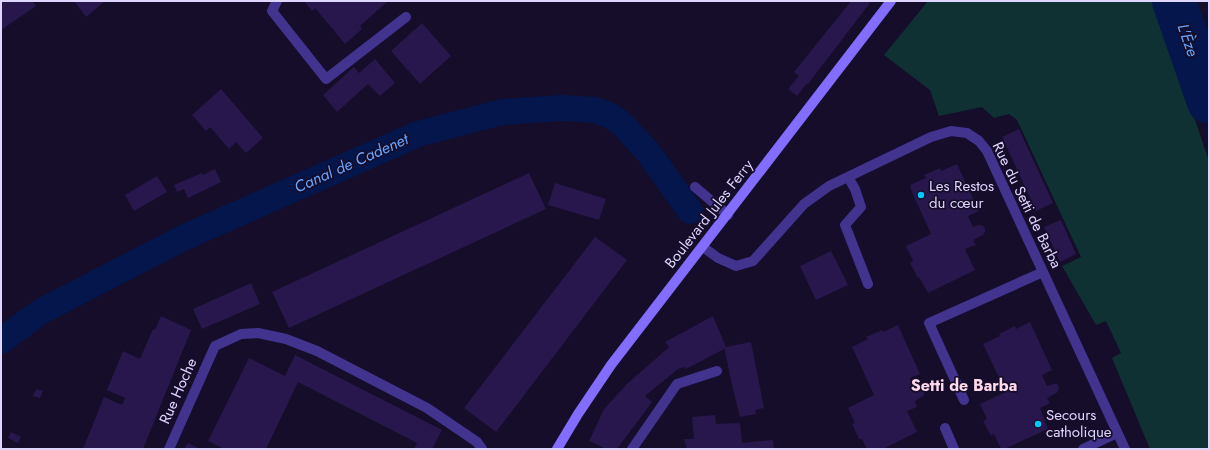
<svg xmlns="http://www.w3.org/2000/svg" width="1210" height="450" font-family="Jost,sans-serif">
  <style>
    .green { fill: #0f3134 }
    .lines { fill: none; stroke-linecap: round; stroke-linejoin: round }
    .canal { stroke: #04164b; stroke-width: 26 }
    .river { stroke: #04164b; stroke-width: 44 }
    .building { fill: #28174d }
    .minor { stroke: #41338e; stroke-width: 10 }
    .secondary { stroke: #826dff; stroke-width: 10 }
    .poi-dot { fill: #02c7ff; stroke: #150d2a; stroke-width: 1.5 }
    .labels { text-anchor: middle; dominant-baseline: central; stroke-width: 3.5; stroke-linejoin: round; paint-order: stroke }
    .poi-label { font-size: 15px; fill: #dfd6ff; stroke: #150d2a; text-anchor: start }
    .street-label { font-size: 15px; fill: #dfd6ff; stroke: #150d2a }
    .water-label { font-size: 16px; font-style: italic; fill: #64a5ff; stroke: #150d2a }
    .neighbourhood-label { font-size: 16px; font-weight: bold; fill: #ffd8ec; stroke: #150d2a }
  </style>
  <rect width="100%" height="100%" fill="#150d2a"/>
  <path class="green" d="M 928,1 L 1155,1 L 1209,161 L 1209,449 L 1150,449 L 1112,358 L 1121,353 L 1106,321 L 1096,325 L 1062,266 L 1081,257 L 1017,120 L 1009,114 L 994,118 L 982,107 L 939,116 L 930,90 L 884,55 Z"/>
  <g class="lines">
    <path class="canal" d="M 1,341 L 40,312 L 183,238 L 418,134 L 502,112 L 562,108 L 595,110 L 611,116 L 622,124 L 648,152 L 690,211"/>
    <path class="river" d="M 1174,1 L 1209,102"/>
  </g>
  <path class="building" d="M 1,1 L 32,1 L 36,6 L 1,30 Z
    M 74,1 L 105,1 L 86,17 Z
    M 304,1 L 388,1 L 360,26 L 362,29 L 345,44 L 315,8 L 312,11 Z
    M 851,1 L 868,1 L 870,3 L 808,84 L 807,83 L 797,96 L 788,89 L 799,76 L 794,72 Z
    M 422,23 L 451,56 L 420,84 L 391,51 Z
    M 375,59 L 395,83 L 380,96 L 368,84 L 337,112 L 323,95 L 354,67 L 359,73 Z
    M 221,89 L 263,138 L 246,153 L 236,142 L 229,149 L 210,127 L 206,131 L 192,115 Z
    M 1019,129 L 1053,203 L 1036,211 L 1002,137 Z
    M 957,164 L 979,211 L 968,216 L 973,227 L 979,225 L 983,226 L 985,229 L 985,232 L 983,235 L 973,240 L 976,245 L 965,249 L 975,270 L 928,293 L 919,277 L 918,278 L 910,263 L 913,261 L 906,246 L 931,234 L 912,192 L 910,185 L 926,178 L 924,175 L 940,168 L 941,171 Z
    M 215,169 L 221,182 L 188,198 L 184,189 L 177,192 L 174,185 L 202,173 L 203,175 Z
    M 529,173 L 546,209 L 289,328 L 272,292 Z
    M 157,176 L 167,192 L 134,211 L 125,195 Z
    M 555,183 L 606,199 L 599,220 L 548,205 Z
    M 1061,220 L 1076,254 L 1060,262 L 1044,227 Z
    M 595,237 L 627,260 L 496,432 L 464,408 Z
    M 831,251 L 848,285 L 816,300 L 800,266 Z
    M 251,283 L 260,304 L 202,329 L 193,309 Z
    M 161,316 L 191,330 L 143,449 L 83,449 L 104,397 L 122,405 L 125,398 L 107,390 L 123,351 L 140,359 L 153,329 L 155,330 Z
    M 713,316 L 726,347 L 751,342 L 764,408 L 755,410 L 756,414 L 740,417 L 733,389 L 724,347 L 724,349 L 686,369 L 684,367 L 678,369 L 645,396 L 652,402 L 617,449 L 606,449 L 589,441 L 604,409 L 627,384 L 669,347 L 665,342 Z
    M 1030,322 L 1052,370 L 1042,375 L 1047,386 L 1053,384 L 1057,384 L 1059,387 L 1058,392 L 1047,398 L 1050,403 L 1040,408 L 1048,429 L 1004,449 L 1001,449 L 994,434 L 991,436 L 983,421 L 987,419 L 980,404 L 1006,392 L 983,344 L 1000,336 L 999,334 L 1015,326 L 1016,329 Z
    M 898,325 L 920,374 L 910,378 L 915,390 L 919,387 L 923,387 L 926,391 L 923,396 L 915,401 L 917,407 L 907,411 L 917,432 L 883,449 L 867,449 L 862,439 L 859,439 L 852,424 L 855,423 L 848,408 L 874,395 L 852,347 L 868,339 L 866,337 L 882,330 L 883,332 Z
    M 295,355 L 442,430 L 432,449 L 414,449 L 417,443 L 298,382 L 266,449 L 224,449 L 208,441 L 249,358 L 285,376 Z
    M 36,389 L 43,391 L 40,398 L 33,396 Z
    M 715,415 L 716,424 L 740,423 L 742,443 L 773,440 L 774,449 L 687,449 L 684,439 L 694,439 L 692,417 Z
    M 11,432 L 21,437 L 18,443 L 8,438 Z
    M 188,443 L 200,449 L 184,449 Z"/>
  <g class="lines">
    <path class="minor" d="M 277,1 L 272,11 L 326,79 L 406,17
      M 848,177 L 855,189 L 861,207 L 845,225 L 868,284
      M 695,187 L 728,215
      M 703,247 L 718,258 L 736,266 L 753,261 L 804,204 L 829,186 L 931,137 L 951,131 L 967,133 L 979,141 L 987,151 L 1125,449
      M 964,400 L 929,323 L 1043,272
      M 945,428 L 954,449
      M 169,449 L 215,346 L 241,334 L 258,333 L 286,339 L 317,351 L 427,408 L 477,442 L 482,449
      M 632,449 L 677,384 L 717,371
      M 1083,449 L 1117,433"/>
    <path class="secondary" d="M 557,449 L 578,414 L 611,365 L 891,1"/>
  </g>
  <g class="poi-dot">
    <circle cx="921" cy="195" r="4"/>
    <circle cx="1038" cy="424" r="4"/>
  </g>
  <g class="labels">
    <g class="poi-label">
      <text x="929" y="186">Les Restos<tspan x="929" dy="17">du cœur</tspan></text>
      <text x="1046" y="415">Secours<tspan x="1046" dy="17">catholique</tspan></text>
    </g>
    <g class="street-label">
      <text transform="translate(1027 205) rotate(64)">Rue du Setti de Barba</text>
      <text transform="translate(709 214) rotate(-52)">Boulevard Jules Ferry</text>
      <text transform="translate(178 391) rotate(-66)">Rue Hoche</text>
    </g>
    <g class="water-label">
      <text transform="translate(1188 40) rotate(71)">L'Èze</text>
      <text transform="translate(351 163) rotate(-24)">Canal de Cadenet</text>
    </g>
    <g class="neighbourhood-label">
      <text x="964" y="385">Setti de Barba</text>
    </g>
  </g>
  <rect width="1210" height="450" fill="none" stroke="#dfd6ff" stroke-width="4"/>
</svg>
